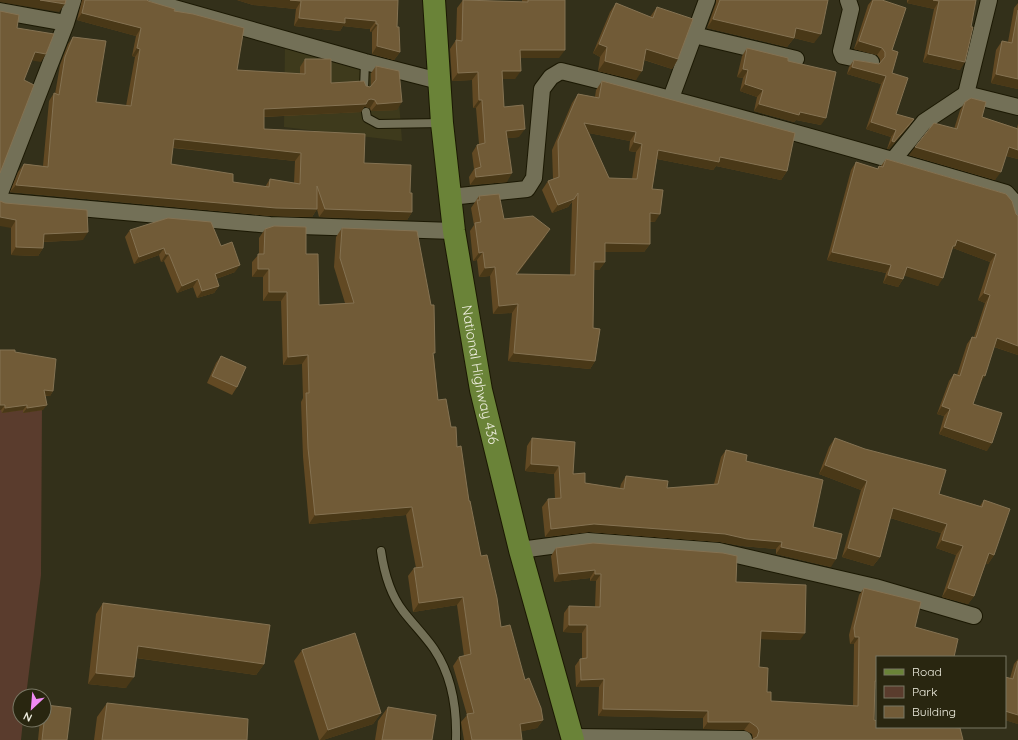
<svg xmlns="http://www.w3.org/2000/svg" width="1018" height="740" font-family="Quicksand,sans-serif">
  <style>
    .built { fill: #3e3a1c }
    .green { fill: #5a3c2d }
    .lines { fill: none; stroke-linecap: round; stroke-linejoin: round }
    .lane-casing { stroke: #1b1803; stroke-width: 10 }
    .street-casing { stroke: #1b1803; stroke-width: 18 }
    .primary-casing { stroke: #1b1803; stroke-width: 24 }
    .lane { stroke: #737057; stroke-width: 8 }
    .street { stroke: #737057; stroke-width: 16 }
    .primary { stroke: #6a8338; stroke-width: 22 }
    .wall { fill: #624923; fill-rule: evenodd }
    .shaded-wall { fill: #493817 }
    .building { fill: #715b37; stroke: #847252; fill-rule: evenodd }
    .labels { text-anchor: middle; dominant-baseline: central; stroke-width: 4; stroke-linejoin: round; paint-order: stroke }
    .street-label { font-size: 14px; fill: #eeeddf; stroke: #292610 }
  </style>
  <rect width="100%" height="100%" fill="#33301a"/>
  <path class="built" d="M 285,44 L 397,76 L 402,141 L 284,127 Z"/>
  <path class="green" d="M 42,406 L 41,575 L 26,696 L 20,696 L 20,720 L 23,720 L 21,740 L 0,740 L 0,407 Z"/>
  <g class="lines">
    <defs>
      <path id="lane" d="M 364,89 L 365,62
        M 366,112 L 367,118 L 378,124 L 442,123
        M 381,551 C 384,572 390,594 403,611 C 413,624 425,636 434,649 C 452,676 457,709 456,740"/>
      <path id="street" d="M 146,0 L 365,62 L 439,81
        M 848,0 L 851,9 L 841,51 L 843,56 L 871,62
        M 0,11 L 66,23
        M 694,35 L 796,59
        M 966,94 L 1018,107
        M 671,98 L 707,0
        M 893,160 L 924,122 L 966,94 L 989,0
        M 0,193 L 66,23 L 73,0
        M 450,197 L 527,189 L 534,178 L 542,89 L 551,77 L 561,71 C 711,108 859,150 1006,193 L 1016,204 L 1018,216
        M 0,201 L 270,225 L 454,231
        M 520,550 L 588,541 L 719,551 L 875,587 L 974,616
        M 572,737 L 744,739"/>
      <g id="primary">
        <path id="s1" d="M 434,0 L 442,123 L 454,231 L 481,390 L 520,550 L 573,740"/>
      </g>
    </defs>
    <use href="#lane" class="lane-casing"/>
    <use href="#street" class="street-casing"/>
    <use href="#primary" class="primary-casing"/>
    <use href="#lane" class="lane"/>
    <use href="#street" class="street"/>
    <use href="#primary" class="primary"/>
  </g>
  <path class="wall" d="M 82,0 L 147,0 L 174,11 L 237,70 L 300,74 L 300,67 L 305,59 L 331,83 L 366,86 L 370,87 L 371,86 L 371,73 L 376,66 L 397,110 L 371,111 L 370,108 L 365,107 L 364,107 L 361,112 L 264,117 L 264,129 L 364,163 L 410,193 L 412,212 L 407,220 L 319,217 L 317,209 L 312,217 L 271,216 L 10,192 L 18,172 L 24,164 L 43,166 L 49,101 L 54,93 L 55,94 L 60,65 L 68,44 L 73,37 L 96,102 L 126,106 L 135,57 L 132,56 L 136,36 L 77,20 ZM 173,148 L 295,161 L 294,183 L 270,179 L 265,187 L 233,182 L 171,164 Z
    M 237,0 L 398,0 L 397,27 L 400,52 L 394,60 L 372,54 L 372,32 L 370,32 L 370,29 L 343,26 L 340,31 L 294,26 L 296,9 L 253,5 Z
    M 463,0 L 522,2 L 522,0 L 565,0 L 559,58 L 520,58 L 515,79 L 502,79 L 504,107 L 519,137 L 507,138 L 507,182 L 470,185 L 469,177 L 474,169 L 472,153 L 477,145 L 479,144 L 476,108 L 473,108 L 472,80 L 452,81 L 450,49 L 456,40 L 457,8 Z
    M 716,0 L 828,0 L 814,43 L 794,38 L 787,47 L 707,28 L 716,3 Z
    M 872,0 L 882,0 L 892,50 L 892,73 L 896,114 L 914,119 L 909,126 L 889,149 L 887,149 L 891,137 L 866,129 L 881,84 L 847,74 L 849,67 L 854,60 L 879,64 L 880,62 L 880,59 L 877,55 L 854,49 L 868,5 Z
    M 907,0 L 976,0 L 960,70 L 923,62 L 934,9 L 907,3 Z
    M 616,3 L 650,17 L 657,7 L 678,59 L 672,69 L 644,60 L 636,80 L 598,71 L 600,57 L 593,53 L 610,12 Z
    M 1018,3 L 1018,89 L 991,83 L 996,50 L 1002,41 L 1008,42 L 1014,8 Z
    M 747,48 L 788,61 L 821,125 L 796,120 L 794,122 L 754,111 L 757,97 L 740,91 L 743,78 L 737,77 L 742,56 Z
    M 602,81 L 787,171 L 781,180 L 716,166 L 713,170 L 657,159 L 652,189 L 655,222 L 650,222 L 650,244 L 644,252 L 605,252 L 605,262 L 599,270 L 594,270 L 593,328 L 595,361 L 590,369 L 508,361 L 512,313 L 493,314 L 490,276 L 479,277 L 477,260 L 473,261 L 470,231 L 474,225 L 471,208 L 479,196 L 504,219 L 545,237 L 517,274 L 570,275 L 572,202 L 568,207 L 552,213 L 542,190 L 548,181 L 553,179 L 552,150 L 572,103 L 578,94 L 595,97 L 596,90 ZM 589,133 L 630,141 L 629,151 L 636,152 L 632,179 L 609,178 Z
    M 965,102 L 982,117 L 1017,128 L 1018,124 L 1018,159 L 1006,156 L 995,180 L 909,155 L 954,129 L 960,110 Z
    M 886,159 L 1006,194 L 1018,355 L 994,347 L 973,404 L 987,451 L 939,434 L 944,416 L 937,414 L 949,381 L 954,374 L 957,375 L 967,344 L 972,337 L 974,337 L 985,303 L 978,300 L 990,262 L 953,248 L 952,250 L 938,286 L 904,275 L 903,279 L 898,287 L 883,283 L 886,273 L 827,260 L 851,170 L 856,162 L 877,169 L 879,166 L 881,166 Z
    M 0,201 L 83,240 L 43,242 L 43,248 L 38,256 L 11,255 L 11,228 Z
    M 342,228 L 434,356 L 438,400 L 451,427 L 457,447 L 481,556 L 501,627 L 525,680 L 543,720 L 537,728 L 521,731 L 522,740 L 464,740 L 461,722 L 467,715 L 453,666 L 459,657 L 464,656 L 457,605 L 413,612 L 408,576 L 414,568 L 416,568 L 406,515 L 309,524 L 303,457 L 301,402 L 303,398 L 302,364 L 283,365 L 281,301 L 263,301 L 263,277 L 252,277 L 252,262 L 259,254 L 259,238 L 265,229 L 306,254 L 319,305 L 345,303 L 334,267 L 336,237 Z
    M 130,230 L 221,246 L 235,272 L 216,279 L 219,286 L 214,293 L 197,298 L 193,287 L 177,293 L 164,261 L 161,262 L 159,255 L 134,264 L 125,237 Z
    M 0,350 L 15,352 L 53,391 L 50,396 L 45,396 L 43,410 L 23,413 L 23,410 L 2,413 L 1,410 L 0,410 Z
    M 221,356 L 237,387 L 232,395 L 207,383 L 216,363 Z
    M 532,438 L 585,483 L 620,488 L 621,484 L 626,476 L 667,488 L 714,484 L 721,457 L 726,450 L 746,461 L 813,527 L 831,567 L 776,554 L 776,549 L 742,546 L 720,542 L 589,532 L 545,537 L 542,507 L 548,499 L 555,499 L 554,474 L 525,471 L 527,446 Z
    M 835,438 L 939,494 L 980,506 L 984,500 L 994,555 L 988,564 L 986,563 L 974,596 L 968,604 L 942,597 L 956,555 L 936,548 L 941,533 L 890,518 L 880,557 L 873,566 L 842,557 L 861,490 L 819,474 L 829,447 Z
    M 556,548 L 736,582 L 800,640 L 761,639 L 759,667 L 767,692 L 771,701 L 853,706 L 854,644 L 850,644 L 849,635 L 859,595 L 864,588 L 875,689 L 874,720 L 753,739 L 752,734 L 744,730 L 703,729 L 703,718 L 598,716 L 599,687 L 576,687 L 575,666 L 580,659 L 582,659 L 582,633 L 563,632 L 564,613 L 569,606 L 595,607 L 596,581 L 590,581 L 590,578 L 554,582 L 551,556 Z
    M 103,603 L 264,664 L 256,675 L 136,658 L 126,688 L 88,684 L 96,614 Z
    M 302,650 L 381,713 L 373,724 L 323,740 L 319,740 L 294,661 Z
    M 1018,659 L 1018,724 L 1005,720 L 1010,678 L 1014,664 Z
    M 107,703 L 247,740 L 94,740 L 97,717 Z
    M 46,705 L 67,740 L 38,740 L 40,720 L 44,720 L 44,708 Z
    M 388,707 L 432,740 L 375,740 L 378,721 Z"/>
  <path class="shaded-wall" d="M 0,0 L 40,0 L 65,4 L 59,12 L 0,2 Z
    M 237,0 L 290,0 L 301,1 L 296,9 L 253,5 Z
    M 909,0 L 933,0 L 939,1 L 934,9 L 907,3 Z
    M 82,13 L 141,28 L 136,36 L 77,20 Z
    M 299,18 L 345,18 L 376,21 L 370,29 L 343,26 L 340,31 L 294,26 Z
    M 713,19 L 796,28 L 821,34 L 814,43 L 794,38 L 787,47 L 707,28 Z
    M 376,24 L 378,24 L 372,32 L 370,32 Z
    M 859,41 L 882,48 L 877,55 L 854,49 Z
    M 599,44 L 607,47 L 600,57 L 593,53 Z
    M 377,46 L 400,52 L 394,60 L 372,54 Z
    M 137,48 L 140,49 L 135,57 L 132,56 Z
    M 646,49 L 678,59 L 672,69 L 639,58 Z
    M 520,50 L 565,50 L 559,58 L 514,58 Z
    M 35,52 L 46,54 L 41,62 L 29,60 Z
    M 928,54 L 965,62 L 960,70 L 923,62 Z
    M 605,61 L 642,71 L 636,80 L 598,71 Z
    M 852,67 L 886,76 L 881,84 L 847,74 Z
    M 743,69 L 748,70 L 743,78 L 737,77 Z
    M 502,71 L 521,71 L 515,79 L 496,79 Z
    M 478,72 L 472,80 L 452,81 L 458,73 Z
    M 996,74 L 1018,79 L 1018,89 L 991,83 Z
    M 745,84 L 763,90 L 757,97 L 740,91 Z
    M 371,99 L 375,100 L 370,108 L 365,107 L 364,107 L 361,112 L 259,117 L 264,109 Z
    M 479,100 L 482,100 L 476,108 L 473,108 Z
    M 402,102 L 397,110 L 371,111 L 377,104 Z
    M 759,104 L 800,112 L 826,118 L 821,125 L 796,120 L 794,122 L 754,111 Z
    M 914,119 L 909,126 L 889,149 L 887,149 L 892,141 Z
    M 871,122 L 896,130 L 891,137 L 866,129 Z
    M 584,123 L 636,132 L 630,141 L 578,131 Z
    M 525,129 L 519,137 L 500,139 L 506,131 Z
    M 174,139 L 301,153 L 295,161 L 169,147 Z
    M 634,142 L 642,144 L 636,152 L 629,151 Z
    M 915,147 L 1001,172 L 995,180 L 909,155 Z
    M 1009,147 L 1018,150 L 1018,159 L 1003,155 Z
    M 658,150 L 720,157 L 787,171 L 781,180 L 716,166 L 713,170 L 652,158 Z
    M 512,173 L 507,182 L 470,185 L 476,177 Z
    M 16,185 L 317,209 L 312,217 L 271,216 L 10,192 Z
    M 578,193 L 568,207 L 552,213 L 558,205 Z
    M 325,209 L 412,212 L 407,220 L 319,217 Z
    M 650,213 L 660,214 L 655,222 L 644,221 Z
    M 0,217 L 16,220 L 11,228 L 0,226 Z
    M 550,229 L 545,237 L 510,282 L 516,274 Z
    M 88,232 L 83,240 L 38,242 L 44,234 Z
    M 957,240 L 996,254 L 990,262 L 953,248 L 949,254 L 948,253 Z
    M 605,243 L 650,244 L 644,252 L 600,252 Z
    M 16,247 L 43,248 L 38,256 L 11,255 Z
    M 164,248 L 159,255 L 134,264 L 139,257 Z
    M 483,252 L 477,260 L 473,261 L 479,253 Z
    M 832,252 L 891,265 L 886,273 L 827,260 Z
    M 166,254 L 169,254 L 164,261 L 161,262 Z
    M 594,262 L 605,262 L 599,270 L 588,270 Z
    M 240,265 L 235,272 L 210,281 L 215,274 Z
    M 495,267 L 490,276 L 479,277 L 485,268 Z
    M 907,267 L 943,278 L 938,286 L 902,275 Z
    M 258,269 L 269,269 L 263,277 L 252,277 Z
    M 888,275 L 903,279 L 898,287 L 883,283 Z
    M 198,279 L 193,287 L 177,293 L 182,286 Z
    M 219,286 L 214,293 L 197,298 L 202,291 Z
    M 269,292 L 287,292 L 281,301 L 263,301 Z
    M 984,293 L 990,295 L 985,303 L 978,300 Z
    M 518,304 L 512,313 L 493,314 L 499,306 Z
    M 997,338 L 1018,346 L 1018,355 L 992,346 Z
    M 514,353 L 595,361 L 590,369 L 508,361 Z
    M 308,355 L 302,364 L 283,365 L 288,357 Z
    M 983,375 L 985,376 L 980,384 Z
    M 44,390 L 53,391 L 50,396 L 40,395 Z
    M 0,405 L 5,405 L 1,410 L 0,410 Z
    M 27,405 L 23,410 L 2,413 L 5,408 Z
    M 47,405 L 43,410 L 23,413 L 27,408 Z
    M 942,406 L 950,409 L 944,416 L 937,414 Z
    M 944,427 L 992,443 L 987,451 L 939,434 Z
    M 531,464 L 559,466 L 554,474 L 525,471 Z
    M 825,465 L 867,481 L 861,490 L 819,474 Z
    M 412,507 L 406,515 L 309,524 L 315,515 Z
    M 893,508 L 947,524 L 941,533 L 887,517 Z
    M 594,524 L 725,534 L 782,542 L 776,549 L 742,546 L 720,542 L 589,532 L 545,537 L 551,529 Z
    M 942,540 L 963,546 L 956,555 L 936,548 Z
    M 781,547 L 836,559 L 831,567 L 776,554 Z
    M 848,548 L 880,557 L 873,566 L 842,557 Z
    M 989,553 L 994,555 L 988,564 L 983,562 Z
    M 595,570 L 590,578 L 554,582 L 559,574 Z
    M 595,574 L 601,574 L 596,581 L 590,581 Z
    M 948,588 L 974,596 L 968,604 L 942,597 Z
    M 463,597 L 457,605 L 413,612 L 419,603 Z
    M 569,625 L 587,625 L 582,633 L 563,632 Z
    M 761,631 L 805,633 L 800,640 L 756,639 Z
    M 855,637 L 859,637 L 854,644 L 850,644 Z
    M 138,646 L 264,664 L 256,675 L 130,657 Z
    M 96,673 L 134,677 L 126,688 L 88,684 Z
    M 604,679 L 599,687 L 576,687 L 581,680 Z
    M 875,681 L 877,681 L 877,689 L 870,688 Z
    M 603,709 L 708,711 L 703,718 L 598,716 Z
    M 1005,711 L 1018,715 L 1018,724 L 1005,720 Z
    M 381,713 L 373,724 L 323,740 L 320,740 L 328,730 Z
    M 543,720 L 537,728 L 514,733 L 520,724 Z
    M 708,722 L 750,722 L 744,730 L 703,729 Z"/>
  <path class="building" d="M 40,0 L 66,0 L 65,4 Z
    M 85,0 L 147,0 L 148,1 L 175,9 L 174,11 L 193,14 L 244,28 L 237,70 L 305,74 L 305,59 L 331,59 L 331,83 L 364,81 L 366,86 L 370,87 L 376,80 L 376,66 L 399,71 L 402,102 L 377,104 L 375,100 L 371,99 L 368,100 L 366,104 L 264,109 L 264,129 L 365,134 L 364,163 L 411,165 L 410,193 L 412,193 L 412,212 L 325,209 L 317,186 L 317,209 L 276,208 L 16,185 L 24,164 L 48,167 L 54,93 L 59,95 L 65,57 L 73,37 L 106,41 L 96,102 L 131,106 L 140,49 L 137,48 L 141,28 L 82,13 ZM 174,139 L 301,153 L 300,184 L 270,179 L 269,187 L 233,182 L 233,174 L 171,164 Z
    M 290,0 L 398,0 L 397,27 L 399,27 L 400,52 L 377,46 L 378,24 L 376,24 L 376,21 L 345,18 L 345,23 L 299,18 L 301,1 Z
    M 463,0 L 528,2 L 528,0 L 565,0 L 565,50 L 520,50 L 521,71 L 502,71 L 504,107 L 523,105 L 525,129 L 506,131 L 512,173 L 476,177 L 475,169 L 481,167 L 477,145 L 485,143 L 482,100 L 479,100 L 478,72 L 458,73 L 456,40 L 462,41 Z
    M 720,0 L 828,0 L 821,34 L 796,28 L 794,38 L 713,19 Z
    M 873,0 L 882,0 L 906,8 L 892,50 L 898,52 L 892,73 L 908,78 L 896,114 L 914,119 L 894,142 L 892,141 L 896,130 L 871,122 L 886,76 L 852,67 L 854,60 L 879,64 L 885,57 L 885,52 L 882,48 L 859,41 Z
    M 933,0 L 976,0 L 971,27 L 973,27 L 965,62 L 928,54 L 939,1 Z
    M 616,3 L 653,18 L 657,7 L 693,19 L 678,59 L 646,49 L 642,71 L 605,61 L 607,47 L 599,44 Z
    M 1018,10 L 1018,79 L 996,74 L 1002,41 L 1012,43 Z
    M 0,11 L 19,15 L 17,28 L 54,34 L 46,54 L 35,52 L 24,80 L 34,85 L 0,173 Z
    M 747,48 L 788,58 L 788,61 L 836,72 L 826,118 L 800,112 L 799,115 L 759,104 L 763,90 L 745,84 L 748,70 L 743,69 Z
    M 602,81 L 795,133 L 787,171 L 720,157 L 719,162 L 658,150 L 652,189 L 663,190 L 660,214 L 650,213 L 650,244 L 605,243 L 605,262 L 594,262 L 593,328 L 600,329 L 595,361 L 514,353 L 518,304 L 499,306 L 495,267 L 485,268 L 483,252 L 479,253 L 475,223 L 481,222 L 477,200 L 480,200 L 479,196 L 499,194 L 504,219 L 533,216 L 550,229 L 516,274 L 575,275 L 578,193 L 574,199 L 558,205 L 548,181 L 559,177 L 558,141 L 578,94 L 599,98 ZM 584,123 L 636,132 L 634,142 L 642,144 L 637,179 L 609,178 Z
    M 971,98 L 986,102 L 982,117 L 1018,129 L 1018,150 L 1009,147 L 1001,172 L 915,147 L 934,123 L 957,129 L 965,102 Z
    M 886,159 L 1006,194 L 1012,201 L 1016,214 L 1018,216 L 1018,346 L 997,338 L 985,376 L 983,375 L 973,404 L 1002,413 L 992,443 L 944,427 L 950,409 L 942,406 L 954,374 L 960,376 L 972,337 L 976,338 L 990,295 L 984,293 L 996,254 L 957,240 L 955,246 L 953,246 L 943,278 L 907,267 L 903,279 L 888,275 L 891,265 L 832,252 L 856,162 L 878,169 L 879,166 L 883,167 Z
    M 0,201 L 5,203 L 87,210 L 88,232 L 44,234 L 43,248 L 16,247 L 16,220 L 0,217 Z
    M 168,218 L 211,222 L 221,246 L 232,242 L 240,265 L 215,274 L 219,286 L 202,291 L 198,279 L 182,286 L 169,254 L 166,254 L 164,248 L 139,257 L 130,230 Z
    M 274,226 L 306,227 L 306,254 L 318,254 L 319,305 L 354,303 L 340,258 L 342,228 L 417,231 L 431,305 L 434,305 L 435,353 L 433,353 L 438,400 L 446,399 L 451,427 L 456,427 L 457,447 L 461,446 L 469,501 L 470,501 L 481,556 L 487,555 L 497,598 L 501,627 L 510,625 L 525,680 L 529,678 L 541,708 L 543,720 L 520,724 L 522,740 L 472,740 L 467,714 L 474,713 L 459,657 L 471,654 L 463,597 L 419,603 L 414,568 L 423,567 L 412,507 L 315,515 L 308,448 L 306,393 L 309,393 L 308,355 L 288,357 L 287,292 L 269,292 L 269,269 L 258,269 L 258,254 L 264,254 L 265,229 Z
    M 0,350 L 15,350 L 15,352 L 56,359 L 53,391 L 44,390 L 47,405 L 27,408 L 27,405 L 5,408 L 5,405 L 0,405 Z
    M 221,356 L 246,367 L 237,387 L 212,376 Z
    M 532,438 L 575,442 L 573,474 L 585,473 L 585,483 L 624,489 L 626,476 L 668,481 L 667,488 L 718,484 L 726,450 L 747,455 L 746,461 L 823,480 L 813,527 L 842,534 L 836,559 L 781,547 L 782,542 L 747,539 L 725,534 L 594,524 L 551,529 L 548,499 L 561,498 L 559,466 L 531,464 Z
    M 835,438 L 865,449 L 946,470 L 939,494 L 982,507 L 984,500 L 1010,509 L 994,555 L 989,553 L 974,596 L 948,588 L 963,546 L 942,540 L 947,524 L 893,508 L 880,557 L 848,548 L 867,481 L 825,465 Z
    M 593,543 L 723,553 L 737,556 L 736,582 L 806,585 L 805,633 L 761,631 L 759,667 L 768,668 L 767,692 L 771,692 L 771,701 L 858,706 L 859,637 L 855,637 L 854,628 L 864,588 L 921,602 L 915,627 L 958,639 L 954,657 L 877,657 L 877,681 L 875,681 L 874,720 L 877,721 L 877,727 L 949,727 L 960,728 L 963,740 L 751,740 L 757,737 L 759,731 L 757,727 L 750,722 L 708,722 L 708,711 L 603,709 L 604,679 L 581,680 L 580,659 L 587,658 L 587,625 L 569,625 L 569,606 L 600,607 L 601,574 L 595,574 L 595,570 L 559,574 L 556,548 Z
    M 103,603 L 270,625 L 264,664 L 138,646 L 134,677 L 96,673 Z
    M 355,633 L 381,713 L 328,730 L 302,650 Z
    M 1018,661 L 1018,715 L 1005,711 L 1005,677 L 1013,679 Z
    M 107,703 L 248,719 L 247,740 L 102,740 Z
    M 46,705 L 71,708 L 67,740 L 42,740 Z
    M 388,707 L 436,715 L 432,740 L 382,740 Z"/>
  <g class="labels">
    <g class="street-label">
      <text stroke="none"><textPath href="#s1" startOffset="378">National Highway 436</textPath></text>
    </g>
  </g>
  <rect x="876" y="656" width="130" height="72" fill="#292610" stroke="#787663"/>
  <rect x="884" y="669" width="20" height="6" fill="#6a8338" stroke="#787663"/>
  <text x="912" y="676" font-size="12" fill="#eeeddf">Road</text>
  <rect x="884" y="686" width="20" height="12" fill="#5a3c2d" stroke="#787663"/>
  <text x="912" y="696" font-size="12" fill="#eeeddf">Park</text>
  <rect x="884" y="706" width="20" height="12" fill="#715b37" stroke="#787663"/>
  <text x="912" y="716" font-size="12" fill="#eeeddf">Building</text>
  <g transform="translate(32 708) rotate(206)"><circle r="19" fill="#292610" stroke="#787663"/>
  <path d="M0-3L7 15L0 10L-7 15Z" fill="#f18af4"/>
  <text y="-6" font-size="11" font-weight="bold" text-anchor="middle" fill="#eeeddf">N</text>
  </g>
</svg>
